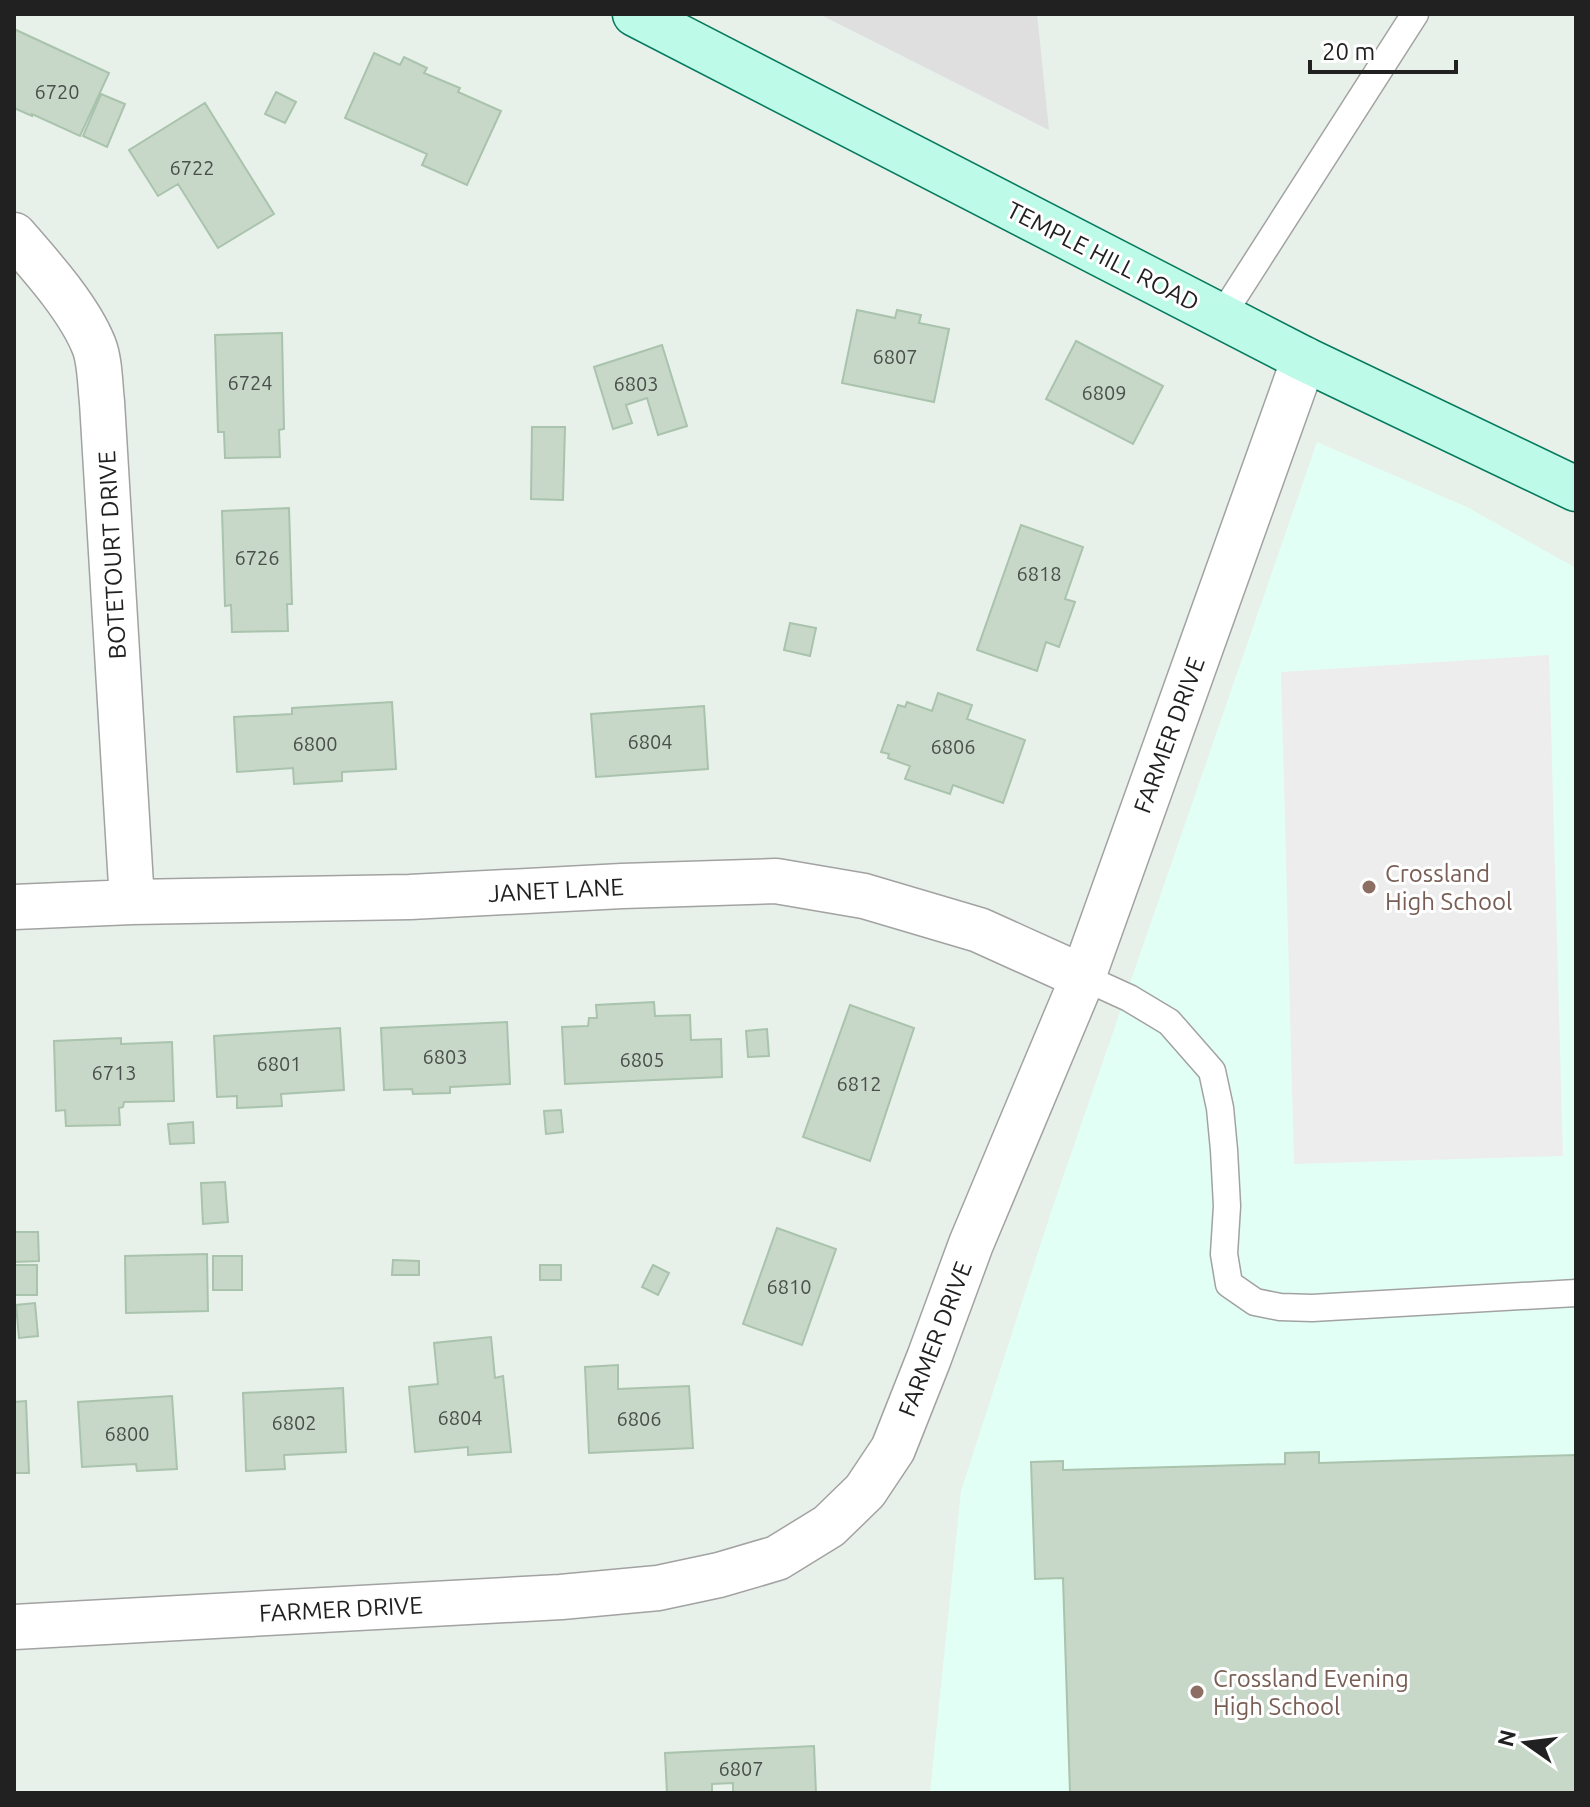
<svg xmlns="http://www.w3.org/2000/svg" width="1590" height="1807" font-family="Ubuntu,sans-serif">
  <style>
    .residential { fill: #dedfde }
    .education { fill: #e2fff5 }
    .parking { fill: #ededed }
    .building { fill: #c7d8c9; stroke: #a9c3ac; stroke-width: 2 }
    .lines { fill: none; stroke-linecap: round; stroke-linejoin: round }
    .lane-casing { stroke: #a2a2a2; stroke-width: 29 }
    .street-casing { stroke: #a2a2a2; stroke-width: 47 }
    .secondary-casing { stroke: #057a5e; stroke-width: 47 }
    .lane { stroke: #fff; stroke-width: 26 }
    .street { stroke: #fff; stroke-width: 44 }
    .secondary { stroke: #bdfae7; stroke-width: 44 }
    .education-dot { fill: #8d6e63; stroke: #fff; stroke-width: 3 }
    .labels { text-anchor: middle; dominant-baseline: central; stroke-width: 6; stroke-linejoin: round; paint-order: stroke }
    .number-label { font-size: 20px; fill: #4a4f4b }
    .street-label { font-size: 24px; fill: #212121; stroke: #fff }
    .education-label { font-size: 24px; fill: #785e54; stroke: #fff; text-anchor: start }
  </style>
  <rect width="100%" height="100%" fill="#e7f1ea"/>
  <path class="residential" d="M 819,14 L 1037,14 L 1049,130 Z"/>
  <path class="education" d="M 1317,442 L 1467,507 L 1576,568 L 1576,1793 L 930,1793 L 961,1491 L 1053,1206 Z"/>
  <path class="parking" d="M 1549,655 L 1563,1156 L 1294,1164 L 1281,672 Z"/>
  <path class="building" d="M 14,29 L 109,73 L 80,136 L 32,114 L 32,116 L 14,108 Z
    M 374,53 L 400,65 L 404,57 L 427,68 L 424,73 L 460,88 L 458,92 L 501,111 L 467,185 L 422,165 L 427,154 L 345,118 Z
    M 276,92 L 296,102 L 285,123 L 265,114 Z
    M 101,94 L 125,104 L 107,147 L 83,136 Z
    M 205,103 L 274,214 L 218,248 L 178,184 L 158,196 L 129,150 Z
    M 857,310 L 895,318 L 897,310 L 921,315 L 919,323 L 949,329 L 934,402 L 842,383 Z
    M 282,333 L 284,429 L 279,430 L 280,457 L 225,458 L 224,432 L 218,432 L 215,335 Z
    M 1076,341 L 1163,386 L 1133,444 L 1046,399 Z
    M 662,345 L 687,426 L 658,435 L 647,398 L 626,405 L 632,423 L 613,429 L 594,367 Z
    M 532,427 L 565,427 L 563,500 L 531,499 Z
    M 289,508 L 292,604 L 287,604 L 288,631 L 232,632 L 231,605 L 225,606 L 222,511 Z
    M 1021,525 L 1083,547 L 1065,599 L 1075,602 L 1059,647 L 1046,642 L 1037,671 L 977,650 Z
    M 790,623 L 816,628 L 810,656 L 784,650 Z
    M 938,693 L 972,705 L 967,719 L 1025,740 L 1003,803 L 953,785 L 950,794 L 905,779 L 910,766 L 888,758 L 889,754 L 881,752 L 898,705 L 905,707 L 907,702 L 932,711 Z
    M 392,702 L 396,769 L 342,772 L 342,781 L 294,784 L 293,768 L 237,772 L 234,717 L 292,714 L 292,708 Z
    M 704,706 L 708,769 L 596,777 L 591,714 Z
    M 654,1002 L 655,1016 L 690,1015 L 691,1040 L 721,1039 L 722,1077 L 565,1084 L 562,1027 L 588,1026 L 589,1018 L 597,1018 L 596,1005 Z
    M 850,1005 L 914,1028 L 870,1161 L 803,1137 Z
    M 507,1022 L 510,1084 L 450,1087 L 450,1093 L 413,1094 L 412,1089 L 384,1090 L 381,1028 Z
    M 340,1028 L 344,1090 L 281,1094 L 282,1106 L 237,1108 L 237,1096 L 217,1097 L 214,1036 Z
    M 767,1029 L 769,1056 L 748,1057 L 746,1031 Z
    M 121,1038 L 121,1044 L 172,1042 L 174,1101 L 124,1102 L 123,1107 L 119,1108 L 120,1125 L 66,1126 L 65,1110 L 56,1111 L 54,1041 Z
    M 561,1110 L 563,1132 L 546,1134 L 544,1111 Z
    M 193,1122 L 194,1143 L 170,1144 L 168,1124 Z
    M 225,1182 L 228,1222 L 203,1224 L 201,1183 Z
    M 777,1228 L 836,1249 L 802,1345 L 743,1324 Z
    M 14,1232 L 38,1232 L 39,1261 L 14,1262 Z
    M 207,1254 L 208,1311 L 126,1313 L 125,1256 Z
    M 213,1256 L 242,1256 L 242,1290 L 213,1290 Z
    M 393,1260 L 419,1261 L 419,1275 L 392,1275 Z
    M 14,1265 L 37,1265 L 37,1295 L 14,1295 Z
    M 540,1265 L 561,1265 L 561,1280 L 540,1280 Z
    M 653,1265 L 669,1273 L 658,1295 L 642,1287 Z
    M 35,1303 L 38,1336 L 19,1338 L 16,1305 Z
    M 491,1337 L 495,1378 L 503,1376 L 511,1452 L 468,1455 L 468,1447 L 415,1452 L 409,1387 L 438,1384 L 434,1343 Z
    M 618,1365 L 618,1389 L 689,1386 L 693,1448 L 589,1453 L 585,1367 Z
    M 343,1388 L 346,1452 L 284,1455 L 285,1469 L 246,1471 L 243,1393 Z
    M 172,1396 L 177,1469 L 137,1471 L 136,1464 L 82,1467 L 78,1402 Z
    M 26,1401 L 29,1473 L 14,1473 L 14,1402 Z
    M 1319,1452 L 1319,1463 L 1576,1455 L 1576,1793 L 1070,1793 L 1063,1578 L 1035,1579 L 1031,1462 L 1063,1461 L 1063,1470 L 1285,1464 L 1285,1453 Z
    M 1319,1452 L 1319,1463 L 1576,1455 L 1576,1793 L 1070,1793 L 1063,1578 L 1035,1579 L 1031,1462 L 1063,1461 L 1063,1470 L 1285,1464 L 1285,1453 Z
    M 814,1746 L 816,1793 L 733,1793 L 733,1783 L 712,1784 L 712,1793 L 667,1793 L 665,1753 Z"/>
  <g class="lines">
    <defs>
      <path id="lane" d="M 1221,317 L 1415,14
        M 1083,977 L 1129,998 L 1169,1022 L 1212,1071 L 1220,1108 L 1224,1150 L 1227,1206 L 1224,1254 L 1229,1284 L 1255,1302 L 1280,1307 L 1312,1308 L 1576,1293"/>
      <path id="street" d="M 14,235 C 41,266 79,308 94,346 C 100,361 100,385 102,402 L 132,902
        M 14,907 L 132,902 L 410,897 L 622,886 L 776,881 L 864,896 L 979,930 L 1083,977
        M 14,1627 L 561,1597 L 658,1588 L 719,1575 L 777,1558 L 829,1526 L 865,1491 L 893,1449 L 929,1358 L 971,1244 L 1083,977 L 1304,359"/>
      <path id="secondary" d="M 635,14 L 1304,359 L 1576,489"/>
    </defs>
    <use href="#lane" class="lane-casing"/>
    <use href="#street" class="street-casing"/>
    <use href="#secondary" class="secondary-casing"/>
    <use href="#lane" class="lane"/>
    <use href="#street" class="street"/>
    <use href="#secondary" class="secondary"/>
  </g>
  <g class="education-dot">
    <circle cx="1369" cy="887" r="8"/>
    <circle cx="1197" cy="1692" r="8"/>
  </g>
  <g class="labels">
    <g class="number-label">
      <text x="57" y="91">6720</text>
      <text x="192" y="167">6722</text>
      <text x="895" y="356">6807</text>
      <text x="250" y="382">6724</text>
      <text x="636" y="383">6803</text>
      <text x="1104" y="392">6809</text>
      <text x="257" y="557">6726</text>
      <text x="1039" y="573">6818</text>
      <text x="650" y="741">6804</text>
      <text x="315" y="743">6800</text>
      <text x="953" y="746">6806</text>
      <text x="445" y="1056">6803</text>
      <text x="642" y="1059">6805</text>
      <text x="279" y="1063">6801</text>
      <text x="114" y="1072">6713</text>
      <text x="859" y="1083">6812</text>
      <text x="789" y="1286">6810</text>
      <text x="460" y="1417">6804</text>
      <text x="639" y="1418">6806</text>
      <text x="294" y="1422">6802</text>
      <text x="127" y="1433">6800</text>
      <text x="741" y="1768">6807</text>
    </g>
    <g class="street-label">
      <text transform="translate(1103 256) rotate(27)">TEMPLE HILL ROAD</text>
      <text transform="translate(112 555) rotate(-93)">BOTETOURT DRIVE</text>
      <text transform="translate(1169 735) rotate(-70)">FARMER DRIVE</text>
      <text transform="translate(556 890) rotate(-3)">JANET LANE</text>
      <text transform="translate(935 1339) rotate(-69)">FARMER DRIVE</text>
      <text transform="translate(341 1609) rotate(-3)">FARMER DRIVE</text>
    </g>
    <g class="education-label">
      <text x="1385" y="873">Crossland<tspan x="1385" dy="28">High School</tspan></text>
      <text x="1213" y="1678">Crossland Evening<tspan x="1213" dy="28">High School</tspan></text>
    </g>
  </g>
  <rect width="1590" height="1807" fill="none" stroke="#212121" stroke-width="32"/>
  <g transform="translate(1526 1743) rotate(284)" stroke="#ffffff" stroke-width="6" paint-order="stroke">
  <path d="M0-6L14 30L0 20L-14 30Z" fill="#212121"/>
  <text y="-12" font-size="22" font-weight="bold" text-anchor="middle" fill="#212121">N</text>
  </g>
  <path d="M1310 60v12h146v-12" fill="none" stroke="#212121" stroke-width="4"/>
  <text x="1322" y="60" font-size="24" fill="#212121" stroke="#ffffff" stroke-width="6" paint-order="stroke">20 m</text>
</svg>
